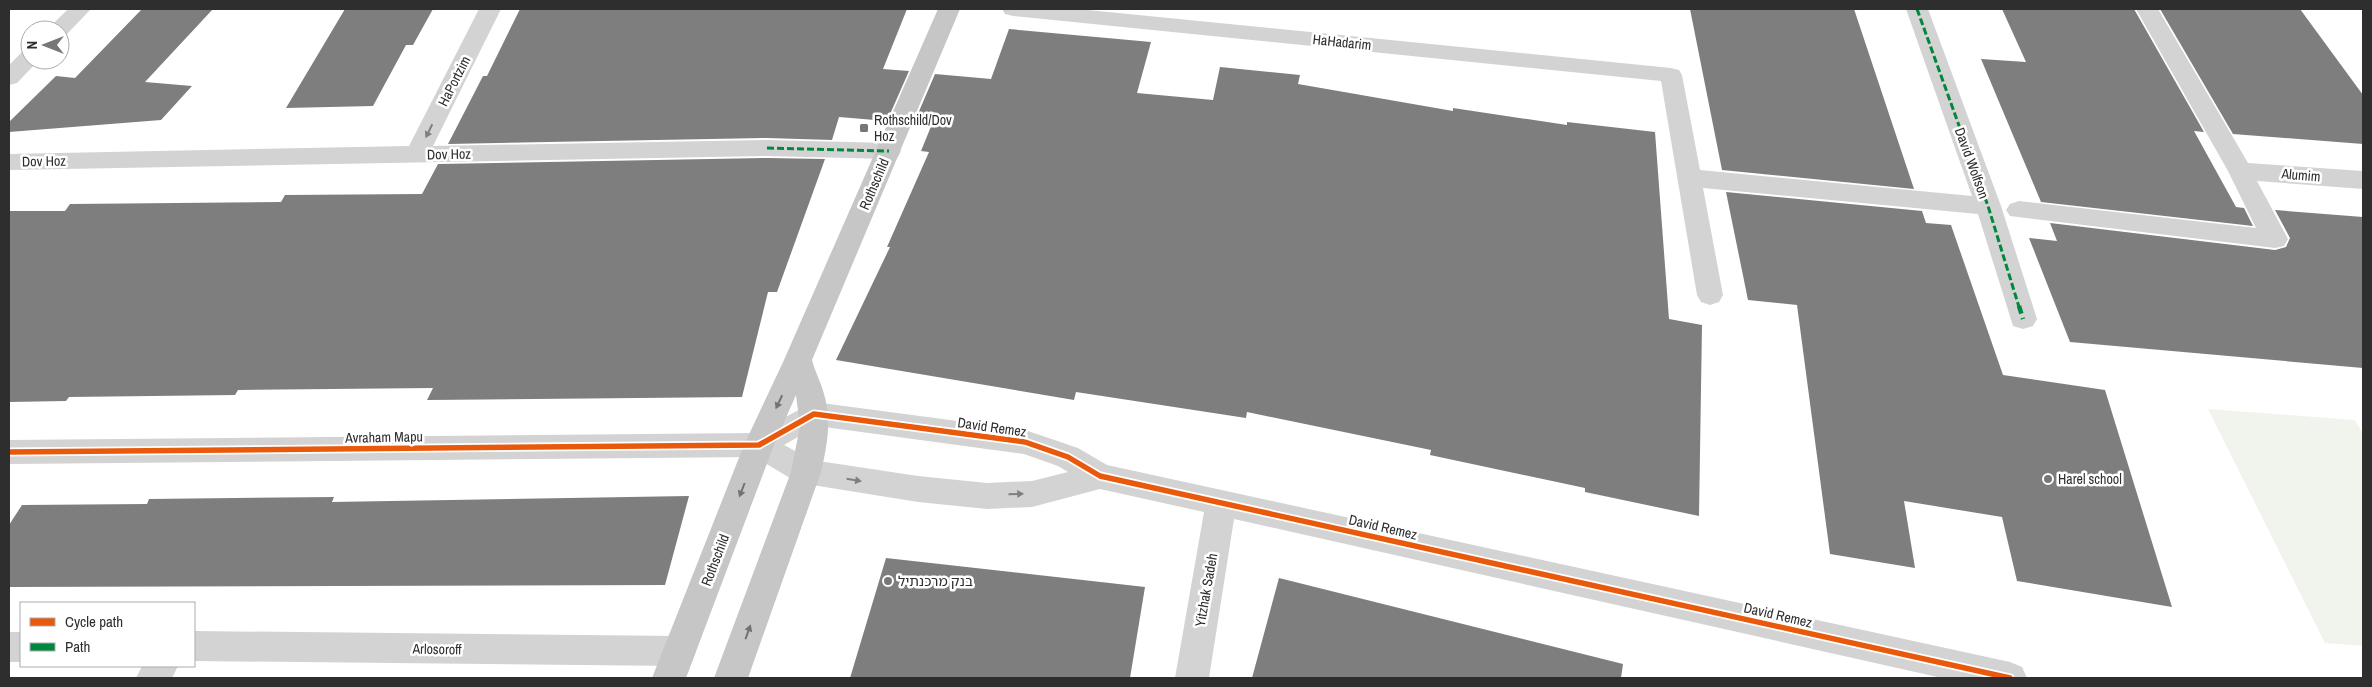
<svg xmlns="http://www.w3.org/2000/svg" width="2372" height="687" font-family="'Archivo Narrow','Noto Sans Hebrew',sans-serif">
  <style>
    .green { fill: #f1f4ec }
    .building { fill: #7e7e7e }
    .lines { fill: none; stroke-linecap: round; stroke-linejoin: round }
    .minor { fill: #d3d3d3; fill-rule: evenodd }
    .major { fill: #c6c6c6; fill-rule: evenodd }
    .quiet-far1 { stroke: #00873e; stroke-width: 3; stroke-dasharray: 7 3; stroke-linecap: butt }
    .quiet { stroke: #00873e; stroke-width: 4.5; stroke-dasharray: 8 4.5; stroke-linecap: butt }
    .cycleway-casing { stroke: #fff; stroke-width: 9 }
    .cycleway { stroke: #e8590c; stroke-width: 5.5 }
    .oneway { fill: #808080 }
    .oneway2 { fill: #727272 }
    .poi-dot { fill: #777; stroke: #fff; stroke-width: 2 }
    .labels { text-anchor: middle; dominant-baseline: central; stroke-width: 5; stroke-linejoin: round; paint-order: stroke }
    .street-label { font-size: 14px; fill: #2e2e2e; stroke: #fff }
    .poi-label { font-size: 14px; fill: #2e2e2e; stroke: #fff; text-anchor: start }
  </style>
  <rect width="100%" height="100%" fill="#fff"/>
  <path class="green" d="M 2208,409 L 2355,420 L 2363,434 L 2363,646 L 2325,643 Z"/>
  <path class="building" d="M 142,9 L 213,9 L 145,82 L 192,86 L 161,120 L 9,132 L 9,122 L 56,76 L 75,78 Z
    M 345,9 L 433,9 L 413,45 L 406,45 L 373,106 L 286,108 Z
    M 520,9 L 907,9 L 883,69 L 909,71 L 887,121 L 839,117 L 832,140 L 767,138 L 448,144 L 483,76 L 487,76 Z
    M 1690,9 L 1854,9 L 1914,189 L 1722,170 Z
    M 2002,9 L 2134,9 L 2204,132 L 2194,131 L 2236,207 L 2244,208 L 2253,226 L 2041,202 L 1981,59 L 2026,62 Z
    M 2160,9 L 2300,9 L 2363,95 L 2363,144 L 2233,134 Z
    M 1009,29 L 1151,42 L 1137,93 L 1213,100 L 1220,67 L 1300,75 L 1298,84 L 1453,111 L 1453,108 L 1567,125 L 1567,122 L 1655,132 L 1669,319 L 1702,325 L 1699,516 L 1585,492 L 1585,488 L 1430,455 L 1431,450 L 1247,412 L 1246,418 L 1076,392 L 1074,400 L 836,360 L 890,247 L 887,247 L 929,152 L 921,151 L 932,124 L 914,123 L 935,74 L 991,79 Z
    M 767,158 L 825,159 L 777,292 L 768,292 L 742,397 L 427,400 L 433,388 L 238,390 L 235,395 L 69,397 L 66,401 L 9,402 L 9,211 L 65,211 L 70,204 L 281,202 L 285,195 L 422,194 L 438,164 Z
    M 1726,192 L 1922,211 L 1926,223 L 1951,225 L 2003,375 L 2105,390 L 2172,607 L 2017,581 L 2002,517 L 1904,501 L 1915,568 L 1830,554 L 1797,305 L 1748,300 Z
    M 2275,210 L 2363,217 L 2363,368 L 2070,342 L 2029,238 L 2057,241 L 2050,223 L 2275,250 L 2286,247 L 2290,238 Z
    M 689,496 L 665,585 L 9,587 L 9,525 L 22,505 L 147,504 L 149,499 L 334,497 L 332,502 Z
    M 886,558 L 1145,587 L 1130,678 L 850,678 Z
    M 1279,578 L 1623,664 L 1621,678 L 1252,678 Z"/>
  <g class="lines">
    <path class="minor" d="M 68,9 L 91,9 L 66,35 L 60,36 L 60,30 L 47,30 Z
      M 479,9 L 501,9 L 433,146 L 767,140 L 889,143 L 898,145 L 901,151 L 898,157 L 889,159 L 767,156 L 9,170 L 9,154 L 409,146 Z
      M 1002,9 L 1078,9 L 1671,68 L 1679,70 L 1682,75 L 1700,170 L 1972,196 L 1906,9 L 1928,9 L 2001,206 L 2037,319 L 2033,326 L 2023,329 L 2013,326 L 1978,214 L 1703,188 L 1723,295 L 1719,302 L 1710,305 L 1701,302 L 1697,295 L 1661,81 L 1013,16 L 1005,14 Z
      M 2136,9 L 2158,9 L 2248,163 L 2363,171 L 2363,189 L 2257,181 L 2288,239 L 2284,246 L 2275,248 L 2010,216 L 2006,210 L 2010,204 L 2019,201 L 2256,228 L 2228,171 Z
      M 30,50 L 30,60 L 39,60 L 17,83 L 9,85 L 9,65 L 22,52 Z
      M 814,402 L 1025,430 L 1078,448 L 1107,465 L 2010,662 L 2022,667 L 2027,678 L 1942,678 L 1234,519 L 1209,678 L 1175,678 L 1204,512 L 1100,489 L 1032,507 L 987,509 L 918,502 L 806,484 L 795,481 L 755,457 L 9,464 L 9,440 L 755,433 ZM 817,426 L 1024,454 L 1058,466 L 1068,472 L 1032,481 L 987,483 L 918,476 L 812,460 L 784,445 Z
      M 194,631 L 680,636 L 692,640 L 696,651 L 692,662 L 680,666 L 194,661 Z
      M 9,632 L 21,632 L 21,662 L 9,662 Z
      M 142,666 L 178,666 L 172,678 L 136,678 Z"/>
    <path class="major" d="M 938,9 L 960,9 L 812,360 C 815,372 821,382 824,394 C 832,420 827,446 821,472 L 748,678 L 714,678 L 791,472 L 800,426 L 796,395 L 774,445 L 686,678 L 652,678 L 744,445 L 784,360 Z"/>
    <path class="quiet-far1" d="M 1917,9 L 1988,206 L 2019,307
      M 767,148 L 889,151"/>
    <path class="quiet" d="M 2019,306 L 2023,319"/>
    <defs>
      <path id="cycleway" d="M 9,452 L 759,445 L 814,414 L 1025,442 L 1068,457 L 1100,476 L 2010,678"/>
    </defs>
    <use href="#cycleway" class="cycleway-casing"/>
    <use href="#cycleway" class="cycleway"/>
  </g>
  <defs><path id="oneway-solid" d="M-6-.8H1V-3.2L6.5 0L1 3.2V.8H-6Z" transform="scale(1.25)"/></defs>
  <g class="oneway">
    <use href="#oneway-solid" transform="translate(429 131) rotate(116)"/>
    <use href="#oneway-solid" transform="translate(854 480) rotate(9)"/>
    <use href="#oneway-solid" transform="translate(1016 494) rotate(-2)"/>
  </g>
  <g class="oneway2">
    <use href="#oneway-solid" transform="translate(779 402) rotate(115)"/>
    <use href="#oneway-solid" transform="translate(742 490) rotate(111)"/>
    <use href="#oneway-solid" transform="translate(748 632) rotate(-70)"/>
  </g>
  <g class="poi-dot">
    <rect x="859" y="123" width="10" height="10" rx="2.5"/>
    <circle cx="2048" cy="479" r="5"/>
    <circle cx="888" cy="581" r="5"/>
  </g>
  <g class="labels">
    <g class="street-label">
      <text transform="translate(1342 42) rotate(6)">HaHadarim</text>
      <text transform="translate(454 81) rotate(-63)">HaPortzim</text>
      <text transform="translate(449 154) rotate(-1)">Dov Hoz</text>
      <text transform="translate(44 161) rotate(-1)">Dov Hoz</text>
      <text transform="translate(1972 163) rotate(70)">David Wolfson</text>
      <text transform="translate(2301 175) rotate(5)">Alumim</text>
      <text transform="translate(874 184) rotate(-67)">Rothschild</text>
      <text transform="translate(992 427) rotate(8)">David Remez</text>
      <text transform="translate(384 437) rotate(-1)">Avraham Mapu</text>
      <text transform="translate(1383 527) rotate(13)">David Remez</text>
      <text transform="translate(715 560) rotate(-69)">Rothschild</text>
      <text transform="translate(1206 590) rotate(-80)">Yitzhak Sadeh</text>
      <text transform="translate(1778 615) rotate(13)">David Remez</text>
      <text transform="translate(437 649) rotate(1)">Arlosoroff</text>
    </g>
    <g class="poi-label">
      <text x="874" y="120">Rothschild/Dov<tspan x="874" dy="16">Hoz</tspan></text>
      <text x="2058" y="479">Harel school</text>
      <text x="898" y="581">בנק מרכנתיל</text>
    </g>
  </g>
  <rect width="2372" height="687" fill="none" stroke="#2e2e2e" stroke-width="20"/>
  <rect x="20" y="602" width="175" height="65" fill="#ffffff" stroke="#ababab"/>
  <rect x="30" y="618" width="25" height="8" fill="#e8590c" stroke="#ababab"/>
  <text x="65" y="627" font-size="15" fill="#2e2e2e">Cycle path</text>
  <rect x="30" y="643" width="25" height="8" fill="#00873e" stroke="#ababab"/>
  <text x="65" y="652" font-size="15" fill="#2e2e2e">Path</text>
  <g transform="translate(45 45) rotate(270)"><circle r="24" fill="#ffffff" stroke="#ababab"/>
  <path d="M0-4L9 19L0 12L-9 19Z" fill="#777777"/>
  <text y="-8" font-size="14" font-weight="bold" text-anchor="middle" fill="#2e2e2e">N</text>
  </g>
</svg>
